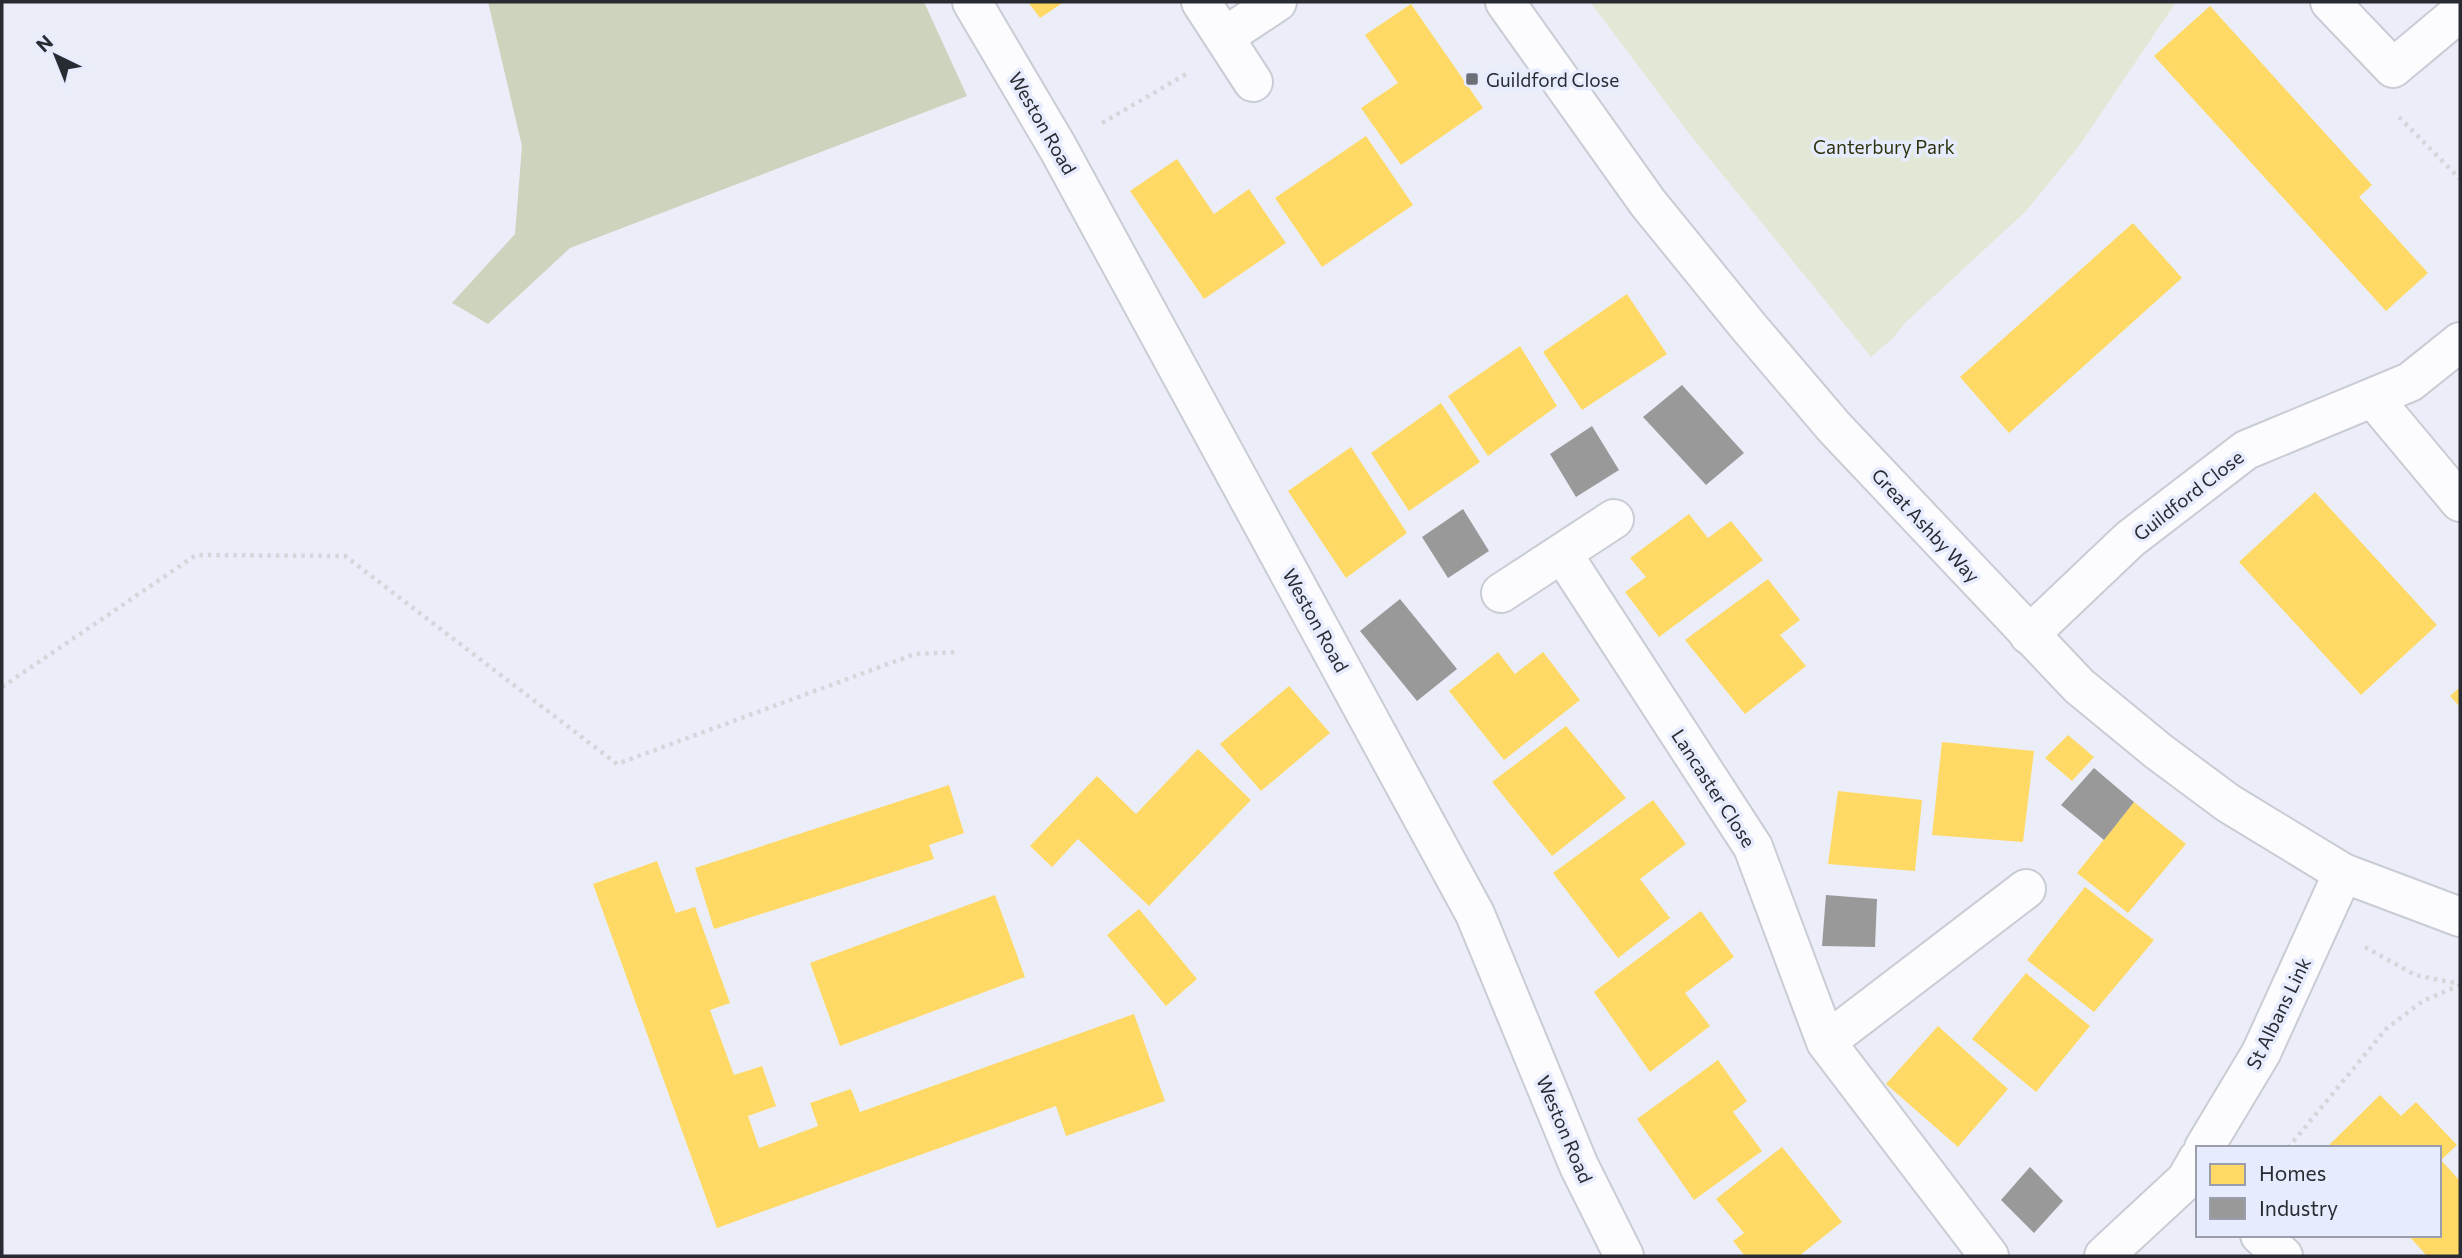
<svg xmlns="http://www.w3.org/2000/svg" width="2462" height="1258" font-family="Commissioner,sans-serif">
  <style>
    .green { fill: #e2e8d5 }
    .forest { fill: #cdd3bd }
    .homes { fill: #ffd966 }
    .industry { fill: #999 }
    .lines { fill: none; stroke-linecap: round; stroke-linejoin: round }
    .minor-casing { stroke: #c9ccd4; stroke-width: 42 }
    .tertiary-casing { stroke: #c9ccd4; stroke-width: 42 }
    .path { stroke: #d5d6d9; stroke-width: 4.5; stroke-dasharray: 3.5 5; stroke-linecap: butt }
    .minor { stroke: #fcfcfe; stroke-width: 38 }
    .tertiary { stroke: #fcfcfe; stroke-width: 38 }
    .poi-dot { fill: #6d6f77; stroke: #e6ebfd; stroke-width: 2.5 }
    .labels { text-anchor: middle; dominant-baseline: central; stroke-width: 7; stroke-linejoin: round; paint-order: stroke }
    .poi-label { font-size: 19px; fill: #292b32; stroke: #e6ebfd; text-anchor: start }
    .street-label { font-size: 19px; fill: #292b32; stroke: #e6ebfd }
    .park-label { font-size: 19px; fill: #2e330d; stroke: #e6ebfd }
  </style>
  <rect width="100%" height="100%" fill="#ebeef8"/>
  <path class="green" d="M 1590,2 L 2176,2 L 2079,146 L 2025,212 L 1906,322 L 1892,339 L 1871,357 L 1687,131 Z"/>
  <path class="forest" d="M 488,2 L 924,2 L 967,96 L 570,248 L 488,324 L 452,303 L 515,234 L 522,146 Z"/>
  <path class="homes" d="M 1028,2 L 1064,2 L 1040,18 Z
    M 1411,4 L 1483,108 L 1401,165 L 1361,108 L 1398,83 L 1365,35 Z
    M 2210,6 L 2372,185 L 2359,197 L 2428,273 L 2386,311 L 2154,56 Z
    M 1366,136 L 1413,205 L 1322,267 L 1275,198 Z
    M 1177,159 L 1214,214 L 1249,189 L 1286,243 L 1204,299 L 1130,191 Z
    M 2133,223 L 2182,278 L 2009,433 L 1960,377 Z
    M 1627,294 L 1667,354 L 1582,410 L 1543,352 Z
    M 1520,346 L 1557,406 L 1488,456 L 1448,396 Z
    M 1441,403 L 1480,462 L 1409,511 L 1371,453 Z
    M 1351,447 L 1407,533 L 1346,578 L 1288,491 Z
    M 2315,492 L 2437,625 L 2361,695 L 2239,562 Z
    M 1689,514 L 1708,538 L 1731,521 L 1763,560 L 1659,637 L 1625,592 L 1646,577 L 1630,558 Z
    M 1768,579 L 1800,620 L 1780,635 L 1806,666 L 1745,714 L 1685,640 Z
    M 1498,652 L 1515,674 L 1543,652 L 1580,700 L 1504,760 L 1449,691 Z
    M 1289,686 L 1330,733 L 1261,791 L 1220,744 Z
    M 2460,687 L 2460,707 L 2450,696 Z
    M 1566,726 L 1626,798 L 1552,856 L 1492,782 Z
    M 2068,735 L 2094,757 L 2072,781 L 2045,758 Z
    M 1942,742 L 2034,751 L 2023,842 L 1932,835 Z
    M 1198,749 L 1251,800 L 1149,906 L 1078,839 L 1052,867 L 1030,846 L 1097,776 L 1136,814 Z
    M 949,785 L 964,833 L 929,845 L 934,859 L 714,929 L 695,868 Z
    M 1838,791 L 1922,800 L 1915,871 L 1828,864 Z
    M 1653,800 L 1686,844 L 1640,879 L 1670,918 L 1618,958 L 1553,873 Z
    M 2134,802 L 2186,844 L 2128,913 L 2077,873 Z
    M 657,861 L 676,913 L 695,907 L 730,1003 L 710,1010 L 734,1075 L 762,1066 L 776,1106 L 748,1116 L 759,1148 L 818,1126 L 810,1103 L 851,1089 L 860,1112 L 1134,1014 L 1165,1101 L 1066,1136 L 1056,1106 L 717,1228 L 593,884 Z
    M 2085,887 L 2154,940 L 2094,1012 L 2027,960 Z
    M 995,895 L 1025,977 L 840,1046 L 810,963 Z
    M 1139,909 L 1197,979 L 1166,1006 L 1107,935 Z
    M 1701,911 L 1734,957 L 1685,993 L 1710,1026 L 1650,1072 L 1594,992 Z
    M 2026,973 L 2090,1026 L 2036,1092 L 1972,1039 Z
    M 1938,1026 L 2008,1089 L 1958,1147 L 1886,1084 Z
    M 1718,1060 L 1747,1101 L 1733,1112 L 1762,1151 L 1694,1200 L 1637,1119 Z
    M 2380,1095 L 2401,1116 L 2416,1102 L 2457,1145 L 2441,1160 L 2460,1181 L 2460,1256 L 2427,1256 L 2408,1235 L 2439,1235 L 2439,1148 L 2326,1148 Z
    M 1782,1147 L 1842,1222 L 1799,1256 L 1745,1256 L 1733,1241 L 1744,1233 L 1716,1199 Z"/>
  <path class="industry" d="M 1682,385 L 1744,453 L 1706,485 L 1643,417 Z
    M 1592,426 L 1619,470 L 1576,497 L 1550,454 Z
    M 1463,509 L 1489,551 L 1448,578 L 1422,537 Z
    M 1400,599 L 1457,669 L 1417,701 L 1360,631 Z
    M 2094,768 L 2134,802 L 2104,840 L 2061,805 Z
    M 1826,895 L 1877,899 L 1875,947 L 1822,946 Z
    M 2030,1167 L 2063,1201 L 2034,1233 L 2001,1200 Z"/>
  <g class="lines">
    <defs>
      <path id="minor" d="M 972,2 L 1058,148 L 1475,914 L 1579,1166 L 1624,1256
        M 1201,2 L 1253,82
        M 2330,2 L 2393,68 L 2460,12
        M 1224,37 L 1277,2
        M 2373,398 L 2460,502
        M 1562,553 L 1753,847 L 1826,1042 L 1989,1256
        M 1501,593 L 1614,519
        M 2029,635 L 2130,539 L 2246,450 L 2410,382 L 2460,342
        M 1826,1042 L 2026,889
        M 2204,1148 L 2261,1053 L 2343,873
        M 2260,1235 L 2283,1256
        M 2104,1256 L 2186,1180 L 2198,1159"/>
      <path id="tertiary" d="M 1505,2 L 1648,203 L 1748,326 L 1834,427 L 2079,686 L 2158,751 L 2228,803 L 2343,873 L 2460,917"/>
    </defs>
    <use href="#minor" class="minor-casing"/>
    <use href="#tertiary" class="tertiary-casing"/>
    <path class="path" d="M 2399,117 L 2460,179
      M 1102,123 L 1188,73
      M 2,687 L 196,555 L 345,556 L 617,764 L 915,654 L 959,652
      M 2365,947 L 2415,975 L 2460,984
      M 2288,1148 L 2386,1029 L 2423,1001 L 2460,985"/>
    <use href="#minor" class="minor"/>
    <use href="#tertiary" class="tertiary"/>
  </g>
  <rect class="poi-dot" x="1465" y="72" width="14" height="14" rx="3.5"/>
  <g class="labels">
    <g class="poi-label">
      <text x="1486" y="79">Guildford Close</text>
    </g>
    <g class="street-label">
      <text transform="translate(1043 123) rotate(60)">Weston Road</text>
      <text transform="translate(2188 495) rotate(-38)">Guildford Close</text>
      <text transform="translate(1926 525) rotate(47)">Great Ashby Way</text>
      <text transform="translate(1316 620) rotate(61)">Weston Road</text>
      <text transform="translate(1714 788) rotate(57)">Lancaster Close</text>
      <text transform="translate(2278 1013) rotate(-64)">St Albans Link</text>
      <text transform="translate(1565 1129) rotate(67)">Weston Road</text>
    </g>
    <g class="park-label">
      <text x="1884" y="146">Canterbury Park</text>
    </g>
  </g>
  <rect width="2462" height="1258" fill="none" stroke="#292b32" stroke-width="7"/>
  <rect x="2196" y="1146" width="245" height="91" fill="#e6ebfd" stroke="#9a9eac" stroke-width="2"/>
  <rect x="2210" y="1164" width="35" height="21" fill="#ffd966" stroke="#9a9eac" stroke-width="2"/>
  <text x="2259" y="1181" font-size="21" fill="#292b32">Homes</text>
  <rect x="2210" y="1198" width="35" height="21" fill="#999999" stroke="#9a9eac" stroke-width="2"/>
  <text x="2259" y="1216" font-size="21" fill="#292b32">Industry</text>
  <g transform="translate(56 56) rotate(317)" stroke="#e6ebfd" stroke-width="5" paint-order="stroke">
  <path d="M0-5L12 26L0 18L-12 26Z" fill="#292b32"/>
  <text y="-10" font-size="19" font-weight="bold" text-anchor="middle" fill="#292b32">N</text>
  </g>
</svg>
